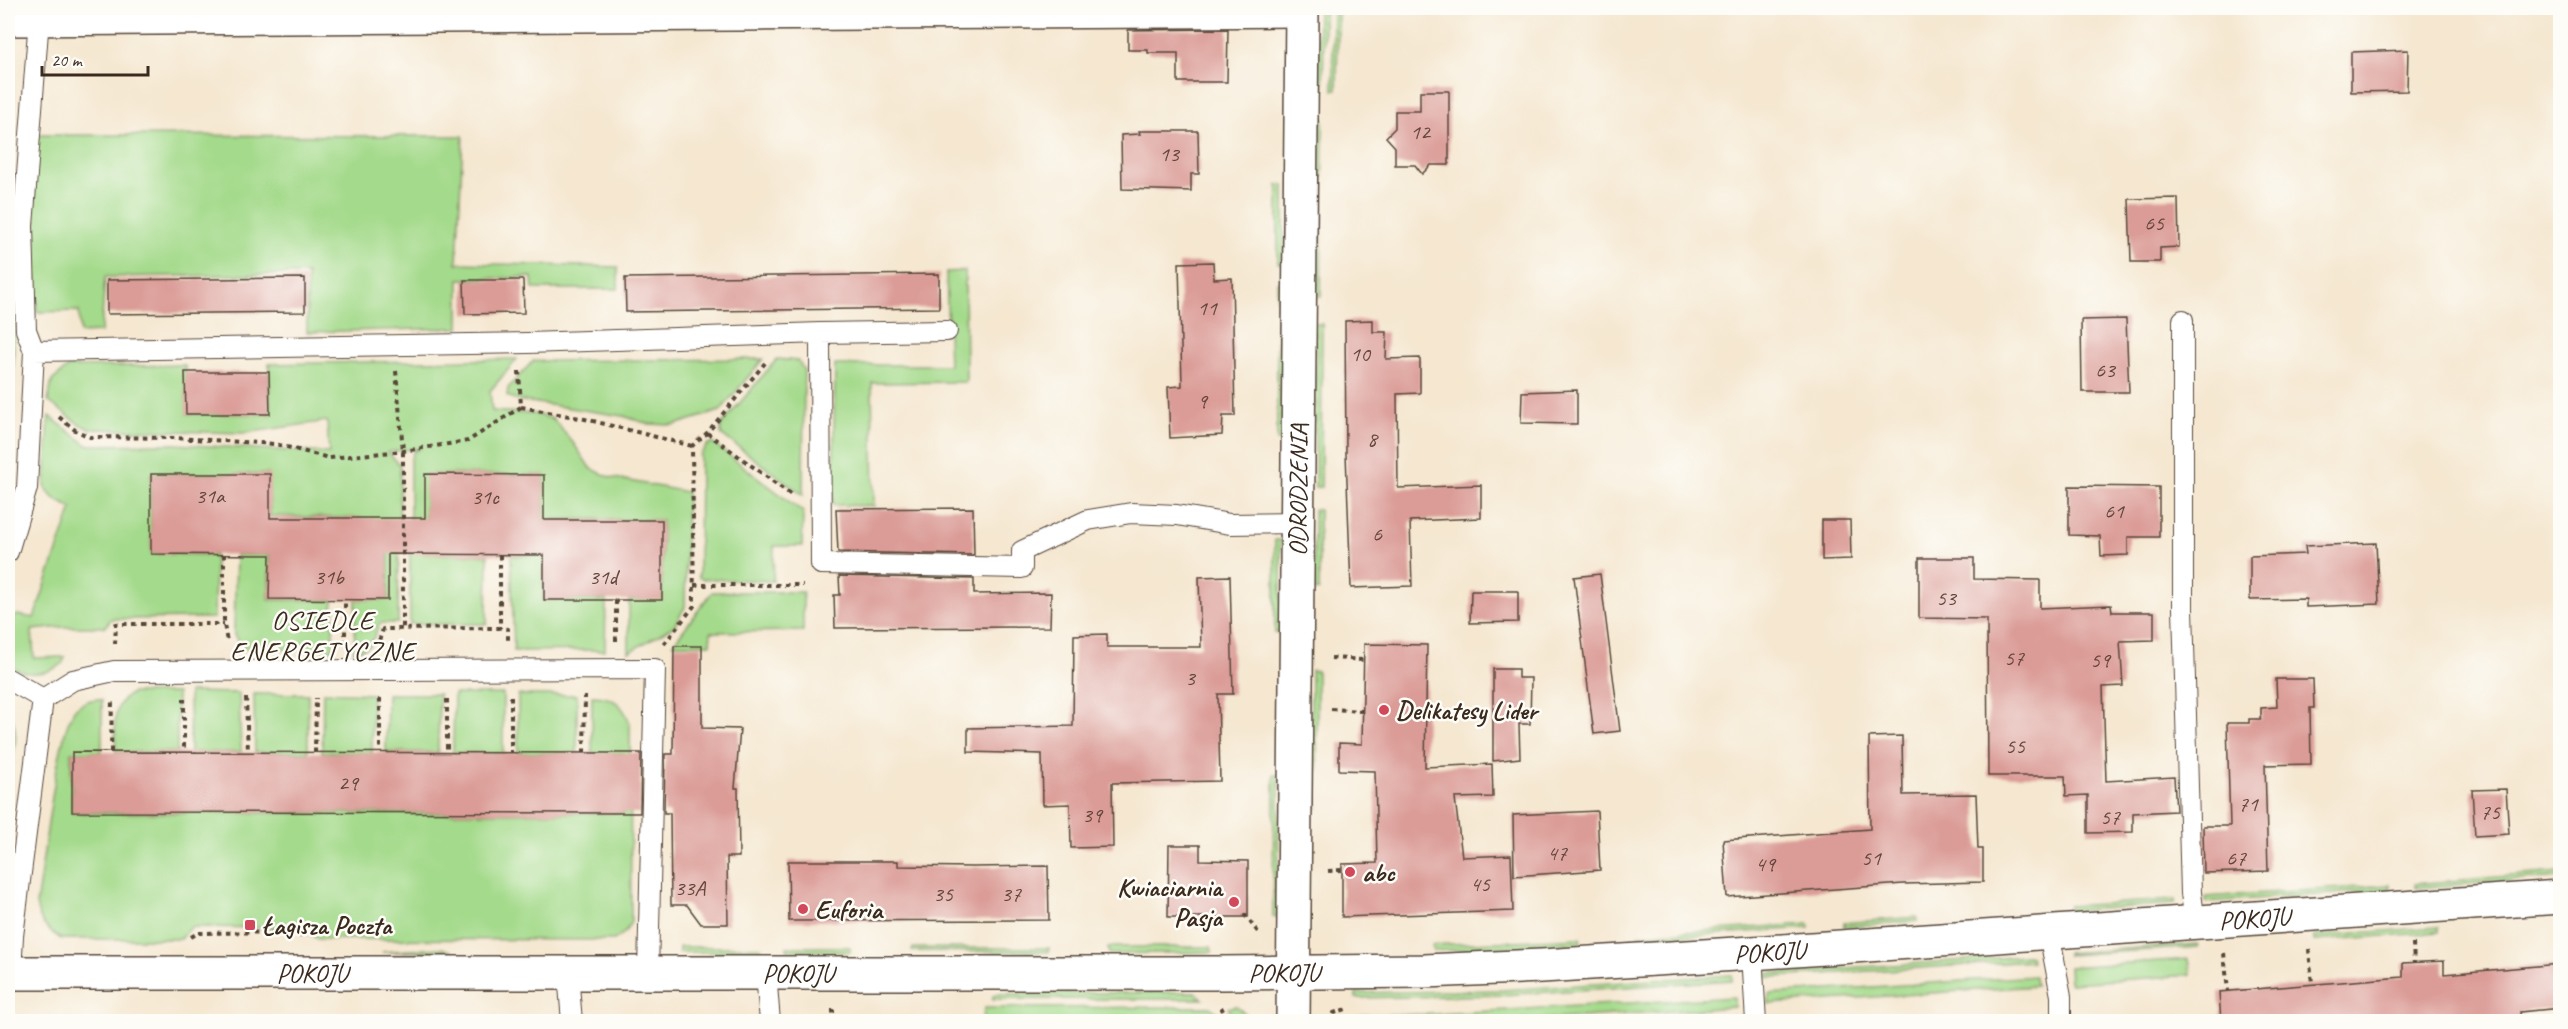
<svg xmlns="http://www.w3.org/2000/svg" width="2568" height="1029" font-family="Caveat,sans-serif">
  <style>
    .green { fill: #a4da8b; stroke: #708254; stroke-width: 1.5 }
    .building { fill: #db9c97 }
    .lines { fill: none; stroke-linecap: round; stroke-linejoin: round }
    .service-casing { stroke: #574639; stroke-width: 22 }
    .minor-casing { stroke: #574639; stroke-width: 36 }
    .tertiary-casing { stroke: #574639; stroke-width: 36 }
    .path { stroke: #574639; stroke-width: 4; stroke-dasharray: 4.5 4.5; stroke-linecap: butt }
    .service { stroke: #fff; stroke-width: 20 }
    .minor { stroke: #fff; stroke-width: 33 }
    .tertiary { stroke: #fff; stroke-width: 33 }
    .poi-dot { fill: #d1495b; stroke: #fdfcf7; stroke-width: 2 }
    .labels { text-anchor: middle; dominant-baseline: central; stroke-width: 5; stroke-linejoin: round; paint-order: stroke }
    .number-label { font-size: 22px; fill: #63463c }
    .street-label { font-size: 26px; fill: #3b2a1e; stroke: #fdfcf7 }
    .poi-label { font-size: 26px; font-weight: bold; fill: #3b2a1e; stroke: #fdfcf7; text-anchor: start }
    .neighbourhood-label { font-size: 27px; letter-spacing: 1.5px; fill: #3b2a1e; stroke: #fdfcf7 }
  </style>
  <rect width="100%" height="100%" fill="#fdfcf7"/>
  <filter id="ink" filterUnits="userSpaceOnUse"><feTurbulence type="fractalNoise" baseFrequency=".0167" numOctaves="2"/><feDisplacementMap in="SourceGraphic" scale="12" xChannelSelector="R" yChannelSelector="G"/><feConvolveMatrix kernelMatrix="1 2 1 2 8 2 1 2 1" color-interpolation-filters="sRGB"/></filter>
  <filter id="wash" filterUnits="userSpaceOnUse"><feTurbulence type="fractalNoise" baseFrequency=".008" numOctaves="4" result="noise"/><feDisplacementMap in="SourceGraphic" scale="24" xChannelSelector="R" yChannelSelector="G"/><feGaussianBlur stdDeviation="1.35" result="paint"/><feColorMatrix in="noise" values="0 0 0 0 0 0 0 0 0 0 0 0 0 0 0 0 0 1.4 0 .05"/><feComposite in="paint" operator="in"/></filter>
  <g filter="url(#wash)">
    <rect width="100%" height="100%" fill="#f5e7d0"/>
    <path class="green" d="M 1318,8 L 1324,8 L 1323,89 L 1318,90 Z
      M 1333,8 L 1338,8 L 1337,90 L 1333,90 Z
      M 1317,118 L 1323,118 L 1321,296 L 1316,296 Z
      M 32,135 L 463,136 L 457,263 L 618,267 L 618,289 L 533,289 L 532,277 L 459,279 L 459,328 L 307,332 L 307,274 L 105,277 L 101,332 L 80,333 L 79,311 L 37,312 Z
      M 1278,185 L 1284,185 L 1284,263 L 1278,263 Z
      M 8,233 L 15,324 L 13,375 L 8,374 Z
      M 965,271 L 966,382 L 872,383 L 874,506 L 833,505 L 835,365 L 949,365 L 946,272 Z
      M 1277,282 L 1283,282 L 1282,442 L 1277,441 Z
      M 1316,324 L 1322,324 L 1321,487 L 1315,487 Z
      M 517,359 L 490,391 L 492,411 L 535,414 L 553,419 L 574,444 L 590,468 L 609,477 L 687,492 L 685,607 L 674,626 L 629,652 L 629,600 L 662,599 L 662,520 L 544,519 L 544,475 L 426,474 L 424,554 L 488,555 L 487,624 L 410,624 L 410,462 L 413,452 L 421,448 L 388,452 L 400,465 L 398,623 L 380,623 L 370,646 L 354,652 L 356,600 L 388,600 L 389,519 L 270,516 L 269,474 L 151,474 L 151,554 L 215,555 L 214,618 L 111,619 L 105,627 L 63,627 L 32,630 L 34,658 L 65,657 L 62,664 C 45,676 25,677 8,664 L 8,618 L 18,615 L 34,618 L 72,508 C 60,502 51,500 45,486 L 49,416 L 87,445 L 174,444 L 329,453 L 327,421 L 244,433 L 90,429 L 79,424 L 48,401 L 52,381 L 68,367 L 185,365 L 187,414 L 270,414 L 269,364 Z
      M 763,359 L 720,411 L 674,425 L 649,424 L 623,416 L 517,400 L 507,396 L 508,388 L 533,361 Z
      M 777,359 L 798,361 L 804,370 L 803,495 L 721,434 L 721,425 Z
      M 708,444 L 714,444 L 803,512 L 802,546 L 774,546 L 773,581 L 702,579 L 699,577 L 700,455 Z
      M 1314,510 L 1319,510 L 1319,590 L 1314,591 Z
      M 1275,540 L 1281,540 L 1281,633 L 1275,633 Z
      M 236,555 L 269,555 L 269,600 L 333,600 L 333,650 L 242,648 L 234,635 Z
      M 544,555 L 543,600 L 606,600 L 605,650 L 514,651 L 511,556 Z
      M 712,592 L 803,592 L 803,631 L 711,632 L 710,644 L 673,644 Z
      M 1311,670 L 1317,671 L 1317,808 L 1311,808 Z
      M 189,692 L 239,693 L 241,752 L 190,752 Z
      M 323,692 L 372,694 L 372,753 L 322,752 Z
      M 133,693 L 177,693 L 177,752 L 116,752 C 116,732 109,702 133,693 Z
      M 254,694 L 308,694 L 308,752 L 255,752 Z
      M 387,694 L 439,694 L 438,752 L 386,752 Z
      M 454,694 L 503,694 L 503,753 L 453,753 Z
      M 518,695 L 577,695 L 577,753 L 518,753 Z
      M 592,696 C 614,696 623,704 630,724 L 631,922 L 625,932 L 614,940 L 318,939 L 298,928 L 191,927 L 181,939 L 61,939 C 46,929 39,922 36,904 C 44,857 49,809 58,763 C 62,747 64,729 72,714 C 76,704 92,697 102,700 L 102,752 L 71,752 L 72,813 L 624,813 L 624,753 L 592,753 Z
      M 8,712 C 22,731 13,755 9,776 Z
      M 1274,775 L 1279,775 L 1278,917 L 1273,917 Z
      M 2560,872 L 2560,877 L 2416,888 L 2415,884 Z
      M 2390,885 L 2390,890 L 2206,902 L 2206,897 Z
      M 2175,900 L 2175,904 L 2069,911 L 2069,906 Z
      M 1917,917 L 1917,921 L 1844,927 L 1844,923 Z
      M 1809,924 L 1809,928 L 1639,939 L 1638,935 Z
      M 2439,927 L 2439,932 L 2314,941 L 2314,936 Z
      M 1580,938 L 1581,943 L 1433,951 L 1432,945 Z
      M 2197,944 L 2198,947 L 2067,955 L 2067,953 Z
      M 679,947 L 761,947 L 762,952 L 679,952 Z
      M 787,947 L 850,947 L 850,952 L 788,951 Z
      M 1108,947 L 1211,947 L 1212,952 L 1109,954 Z
      M 442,948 L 454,952 L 382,952 Z
      M 913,948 L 1049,948 L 1048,952 L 912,951 Z
      M 2027,956 L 2031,957 L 2032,961 L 1757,978 L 1757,974 Z
      M 2189,959 L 2191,975 L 2070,983 L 2069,967 Z
      M 1732,975 L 1732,980 L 1502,995 L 1356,998 L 1356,993 L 1503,990 Z
      M 2035,976 L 2036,986 L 1769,1004 L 1769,994 Z
      M 1195,992 L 1203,999 L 993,999 L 993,996 L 998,994 Z
      M 1734,997 L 1734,1007 L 1521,1021 L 1341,1021 L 1363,1015 L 1437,1014 Z
      M 1236,1006 L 1254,1021 L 1235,1021 L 1228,1008 Z
      M 1210,1007 L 1218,1013 L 1223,1021 L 982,1021 L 985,1008 Z"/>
    <g id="blocks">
      <path class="building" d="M 1228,29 L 1227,82 L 1178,82 L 1178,53 L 1148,53 L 1148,50 L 1128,50 L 1128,30 Z
        M 2408,50 L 2407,91 L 2351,92 L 2351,52 Z
        M 1420,91 L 1449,91 L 1449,165 L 1431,165 L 1422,174 L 1415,165 L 1395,165 L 1395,147 L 1386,137 L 1395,128 L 1395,111 L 1420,111 Z
        M 1139,131 L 1198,131 L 1199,174 L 1191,174 L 1191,191 L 1122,189 L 1121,135 L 1140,134 Z
        M 2178,198 L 2179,247 L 2160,248 L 2160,262 L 2131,262 L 2129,199 Z
        M 1213,262 L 1214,279 L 1232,278 L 1235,416 L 1223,416 L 1222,435 L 1170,438 L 1168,387 L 1182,386 L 1179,263 Z
        M 939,274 L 939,308 L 626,312 L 625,278 Z
        M 305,278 L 305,312 L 107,314 L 107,280 Z
        M 464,280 L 523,280 L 524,313 L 465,314 Z
        M 2126,319 L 2129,392 L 2082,392 L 2081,320 Z
        M 1373,320 L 1373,332 L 1387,332 L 1386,359 L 1420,358 L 1420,393 L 1397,394 L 1398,488 L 1481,485 L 1481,518 L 1410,521 L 1412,586 L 1351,588 L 1346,454 L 1345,321 Z
        M 185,372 L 269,372 L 270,414 L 186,414 Z
        M 1577,390 L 1577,424 L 1521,423 L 1522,392 Z
        M 151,474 L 270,474 L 270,518 L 425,518 L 425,474 L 544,475 L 544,520 L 662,520 L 662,600 L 544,600 L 544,555 L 388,554 L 388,600 L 269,599 L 270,555 L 151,554 Z
        M 2069,486 L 2159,487 L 2159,537 L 2128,537 L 2128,555 L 2101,556 L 2100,536 L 2069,535 Z
        M 973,508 L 974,555 L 838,552 L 836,509 Z
        M 1822,520 L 1850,520 L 1851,559 L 1822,560 Z
        M 2376,543 L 2379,604 L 2306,607 L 2306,599 L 2250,600 L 2250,556 L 2306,554 L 2305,546 Z
        M 1919,558 L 1974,558 L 1974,579 L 2040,580 L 2040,608 L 2111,605 L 2112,612 L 2154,612 L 2154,640 L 2120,641 L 2123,686 L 2103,687 L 2106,781 L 2174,777 L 2176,811 L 2133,813 L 2133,832 L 2088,833 L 2088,795 L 2066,796 L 2065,776 L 1988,776 L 1987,619 L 1919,618 Z
        M 1600,574 L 1620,731 L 1594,734 L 1574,577 Z
        M 839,576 L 974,579 L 974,594 L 1051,593 L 1050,627 L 835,628 L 834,595 L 840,595 Z
        M 1230,576 L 1233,694 L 1218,694 L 1220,781 L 1112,783 L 1113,847 L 1071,848 L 1070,804 L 1043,805 L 1042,754 L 968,752 L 968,728 L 1073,726 L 1074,635 L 1107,634 L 1107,647 L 1201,647 L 1199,577 Z
        M 1471,591 L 1518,591 L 1518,622 L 1470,623 Z
        M 1364,644 L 1427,645 L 1425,767 L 1492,764 L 1493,797 L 1455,798 L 1462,857 L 1511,855 L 1513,911 L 1342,917 L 1342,864 L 1377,863 L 1375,771 L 1339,770 L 1339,743 L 1362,744 Z
        M 674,646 L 702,646 L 702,728 L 740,729 L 735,788 L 738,788 L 739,857 L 727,857 L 728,924 L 701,924 L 687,905 L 671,905 L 670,813 L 664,813 L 665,754 L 673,754 Z
        M 1493,669 L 1518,669 L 1518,678 L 1531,678 L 1530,724 L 1519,724 L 1520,758 L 1493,761 Z
        M 2276,679 L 2313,679 L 2314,708 L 2310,708 L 2311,764 L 2265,765 L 2268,871 L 2204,873 L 2203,826 L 2230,826 L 2227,723 L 2249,723 L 2249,719 L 2261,719 L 2261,708 L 2277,707 Z
        M 1902,736 L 1903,795 L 1976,794 L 1978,849 L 1983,849 L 1983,882 L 1903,884 L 1727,897 L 1723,840 L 1870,829 L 1869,737 Z
        M 72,752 L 641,753 L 640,813 L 72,812 Z
        M 2506,789 L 2509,834 L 2475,836 L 2472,790 Z
        M 1597,811 L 1600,870 L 1514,876 L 1513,815 Z
        M 1169,845 L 1200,845 L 1200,860 L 1248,861 L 1248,917 L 1168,917 Z
        M 788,861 L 898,861 L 898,866 L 973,867 L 1048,866 L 1049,920 L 789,921 Z
        M 2444,961 L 2444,974 L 2560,964 L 2560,1008 L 2520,1012 L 2521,1022 L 2221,1022 L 2219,992 L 2403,977 L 2403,963 Z"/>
    </g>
  </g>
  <g filter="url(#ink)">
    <use href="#blocks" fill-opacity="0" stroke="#574639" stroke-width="1.5"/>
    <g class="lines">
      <defs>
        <path id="service" d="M 2183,320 L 2183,608 L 2191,893 L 2195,923
          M 820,333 L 821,564 L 1022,568 L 1022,551 L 1088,520 L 1131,513 L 1177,515 L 1230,524 L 1297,523
          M 34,351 L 26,330 L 23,226 L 39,18
          M 8,552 L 27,488 L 34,351 L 528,343 L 820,333 L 947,331
          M 8,679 L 43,699
          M 2049,933 L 2061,996 L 2061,1022
          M 1752,953 L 1756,1022
          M 11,973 L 13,936 L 43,699 L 73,680 L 114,671 L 655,669 L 648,972
          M 568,973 L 572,1022
          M 766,973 L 770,1022"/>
        <g id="minor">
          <path d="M 8,19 L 1302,10"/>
          <path id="s1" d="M 1293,1022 L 1302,8"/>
        </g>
        <g id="tertiary">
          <path id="s2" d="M 8,973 L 1220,973 L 1425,971 L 1542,966 L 1752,953 L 2560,897"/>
        </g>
      </defs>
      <use href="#service" class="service-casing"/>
      <use href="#minor" class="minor-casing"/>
      <use href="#tertiary" class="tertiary-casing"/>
      <path class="path" d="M 396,371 L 403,451 L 403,628
        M 519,371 L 521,407 L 585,419 L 692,446
        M 59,417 L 75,430 L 90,437 L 176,438 L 275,444 L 329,458 L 403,451 L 468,441 L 521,407
        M 707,433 L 794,497
        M 224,554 L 224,624 L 227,642
        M 500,555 L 500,628
        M 694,585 L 803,585
        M 379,641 L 383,629 L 500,628 L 508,629 L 508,642
        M 616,641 L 616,600
        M 115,644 L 116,624 L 224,624
        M 345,644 L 345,600
        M 664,644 L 694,606 L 692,446 L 707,433 L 765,363
        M 1331,658 L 1364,660
        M 511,696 L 511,753
        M 184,698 L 184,753
        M 246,698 L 248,753
        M 380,698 L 380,753
        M 447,699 L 447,753
        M 1331,709 L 1363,711
        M 111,752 L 112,699
        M 315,753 L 316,698
        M 584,753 L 585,696
        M 1328,871 L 1342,870
        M 1244,914 L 1258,932
        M 191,937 L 198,933 L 295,932 L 303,938
        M 2413,943 L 2414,963
        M 2309,949 L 2312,984
        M 2224,953 L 2228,991
        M 1221,1007 L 1229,1022
        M 833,1009 L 833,1020
        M 1329,1022 L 1334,1013 L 1346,1009"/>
      <use href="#service" class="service"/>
      <use href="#minor" class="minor"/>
      <use href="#tertiary" class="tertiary"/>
    </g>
  </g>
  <g class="poi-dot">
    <circle cx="1384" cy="710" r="6"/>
    <circle cx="1350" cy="872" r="6"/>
    <circle cx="1234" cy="902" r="6"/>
    <circle cx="803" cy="909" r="6"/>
    <rect x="244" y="919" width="12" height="12" rx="3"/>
  </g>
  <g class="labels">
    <g class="number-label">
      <text x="1420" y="132">12</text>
      <text x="1169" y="154">13</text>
      <text x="2154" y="223">65</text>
      <text x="1207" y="308">11</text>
      <text x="1360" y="354">10</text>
      <text x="2105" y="370">63</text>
      <text x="1202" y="401">9</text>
      <text x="1372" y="439">8</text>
      <text x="210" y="496">31a</text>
      <text x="485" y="497">31c</text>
      <text x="2114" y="511">61</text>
      <text x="1377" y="534">6</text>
      <text x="329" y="577">31b</text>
      <text x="603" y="577">31d</text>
      <text x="1946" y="598">53</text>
      <text x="2014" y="658">57</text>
      <text x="2100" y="660">59</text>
      <text x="1190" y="678">3</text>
      <text x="2015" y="746">55</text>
      <text x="348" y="783">29</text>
      <text x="2248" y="804">71</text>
      <text x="2490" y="812">75</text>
      <text x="1092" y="815">39</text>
      <text x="2110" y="817">57</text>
      <text x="1557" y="853">47</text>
      <text x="1871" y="858">51</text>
      <text x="2236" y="858">67</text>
      <text x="1765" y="864">49</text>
      <text x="1480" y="884">45</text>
      <text x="690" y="888">33A</text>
      <text x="943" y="894">35</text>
      <text x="1011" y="894">37</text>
    </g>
    <g class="street-label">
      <text stroke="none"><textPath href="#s1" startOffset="532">ODRODZENIA</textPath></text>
      <text stroke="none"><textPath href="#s2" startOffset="2248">POKOJU</textPath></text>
      <text stroke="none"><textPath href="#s2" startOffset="1762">POKOJU</textPath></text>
      <text stroke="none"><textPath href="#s2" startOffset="304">POKOJU</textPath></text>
      <text stroke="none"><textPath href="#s2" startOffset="790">POKOJU</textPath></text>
      <text stroke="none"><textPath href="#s2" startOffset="1276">POKOJU</textPath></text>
    </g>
    <g class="poi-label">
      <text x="1396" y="710">Delikatesy Lider</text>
      <text x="1362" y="872">abc</text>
      <text x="1222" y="887" text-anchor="end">Kwiaciarnia<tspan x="1222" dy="30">Pasja</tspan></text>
      <text x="815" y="909">Euforia</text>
      <text x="262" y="925">Łagisza Poczta</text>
    </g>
    <g class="neighbourhood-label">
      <text x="323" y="620">OSIEDLE<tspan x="323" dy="31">ENERGETYCZNE</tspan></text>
    </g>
  </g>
  <rect width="2568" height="1029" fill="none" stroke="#fdfcf7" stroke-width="30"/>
  <path d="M42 66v9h106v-9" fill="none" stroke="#3b2a1e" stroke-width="3"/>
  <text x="51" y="66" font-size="18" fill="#3b2a1e" stroke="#fdfcf7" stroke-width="4.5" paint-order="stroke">20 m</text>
</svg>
